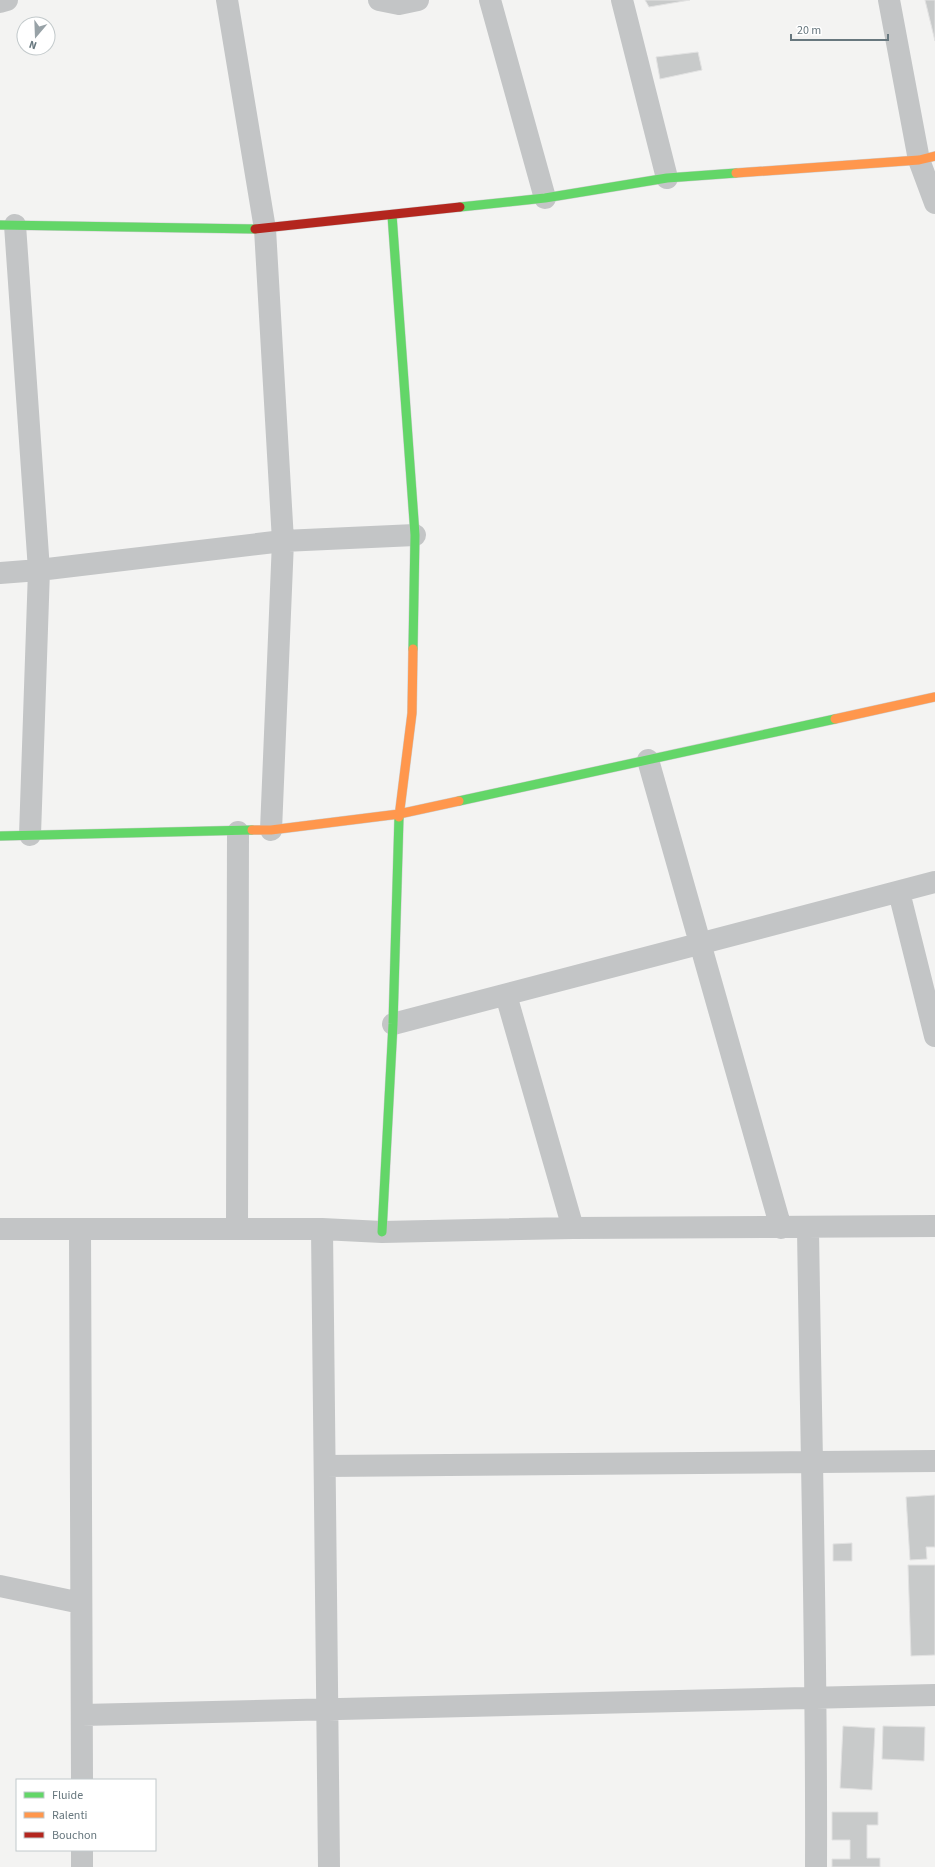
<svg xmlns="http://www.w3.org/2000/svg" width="935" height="1867" font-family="'Source Sans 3',sans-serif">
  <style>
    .building { fill: #c8caca; stroke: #e2e2e2 }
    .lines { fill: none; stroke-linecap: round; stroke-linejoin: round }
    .fast-casing { stroke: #cecfcf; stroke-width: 10 }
    .slow-casing { stroke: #cecfcf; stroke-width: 10 }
    .jam-casing { stroke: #cecfcf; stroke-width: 10 }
    .street { stroke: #c3c5c6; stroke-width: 22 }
    .fast { stroke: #63d668; stroke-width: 9 }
    .slow { stroke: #ff974d; stroke-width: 9 }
    .jam { stroke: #b3261e; stroke-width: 9 }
  </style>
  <rect width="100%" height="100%" fill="#f3f3f2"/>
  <path class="building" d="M 645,0 L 690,0 L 649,7 Z
    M 925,0 L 935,0 L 935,41 Z
    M 698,52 L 702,70 L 660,79 L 656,57 Z
    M 935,1495 L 935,1547 L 926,1547 L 927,1559 L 910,1560 L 906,1497 Z
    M 852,1543 L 852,1561 L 833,1561 L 833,1544 Z
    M 908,1565 L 935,1565 L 935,1655 L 911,1656 Z
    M 843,1726 L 875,1728 L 872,1790 L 840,1788 Z
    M 883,1726 L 925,1727 L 924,1761 L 882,1759 Z
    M 832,1812 L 878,1812 L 878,1825 L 867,1825 L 867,1858 L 880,1858 L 880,1867 L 832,1867 L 832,1859 L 850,1859 L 850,1840 L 832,1840 Z"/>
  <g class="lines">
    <defs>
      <path id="fast" d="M 460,207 L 545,198 L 667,178 L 736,173
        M 392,215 L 415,535 L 413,649
        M 0,225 L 255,229
        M 459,801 L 835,719
        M 0,836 L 252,830
        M 382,1232 L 393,1024 L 399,817"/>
      <path id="slow" d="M 736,173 L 919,160 L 935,156
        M 835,719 L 935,697
        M 399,817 L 412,713 L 413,649
        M 252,830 L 271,830 L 399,814 L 459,801"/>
      <path id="jam" d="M 255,229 L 460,207"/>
    </defs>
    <use href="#fast" class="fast-casing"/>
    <use href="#slow" class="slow-casing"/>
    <use href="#jam" class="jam-casing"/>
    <path class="street" d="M 227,0 L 265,229 L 283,541 L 271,830
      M 379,0 L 399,4 L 418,0
      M 490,0 L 545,198
      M 622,0 L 667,178
      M 889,0 L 919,160 L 935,203
      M 0,2 L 7,0
      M 15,225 L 39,570 L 30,835
      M 0,573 L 39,570 L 283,541 L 415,535
      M 648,760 L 781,1228
      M 899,892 L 935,1036
      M 506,995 L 573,1228
      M 393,1024 L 935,882
      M 808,1228 C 811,1441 817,1654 816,1867
      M 0,1229 L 322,1229 L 382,1232 L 573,1228 L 935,1226
      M 80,1229 L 82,1780
      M 237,1229 L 238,832
      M 322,1229 L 329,1867
      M 325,1466 L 935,1461
      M 0,1586 L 81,1603
      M 82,1715 L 935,1695
      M 82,1850 L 82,1867"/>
    <use href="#fast" class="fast"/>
    <use href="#slow" class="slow"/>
    <use href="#jam" class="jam"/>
  </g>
  <rect x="16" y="1779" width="140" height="72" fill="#ffffff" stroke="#c2c9cb"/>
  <rect x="24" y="1792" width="20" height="6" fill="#63d668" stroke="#c2c9cb"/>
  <text x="52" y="1799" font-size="12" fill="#67777e">Fluide</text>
  <rect x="24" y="1812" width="20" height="6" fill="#ff974d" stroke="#c2c9cb"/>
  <text x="52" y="1819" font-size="12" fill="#67777e">Ralenti</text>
  <rect x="24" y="1832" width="20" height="6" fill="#b3261e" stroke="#c2c9cb"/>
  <text x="52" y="1839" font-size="12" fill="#67777e">Bouchon</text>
  <g transform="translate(36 36) rotate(199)"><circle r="19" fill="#ffffff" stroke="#c2c9cb"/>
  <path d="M0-3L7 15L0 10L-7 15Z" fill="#98a2a7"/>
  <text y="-6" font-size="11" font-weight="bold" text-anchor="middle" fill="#67777e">N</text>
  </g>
  <path d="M791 34v6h97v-6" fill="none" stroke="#67777e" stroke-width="2"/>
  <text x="797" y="34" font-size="12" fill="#67777e" stroke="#ffffff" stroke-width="3" paint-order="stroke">20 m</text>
</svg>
